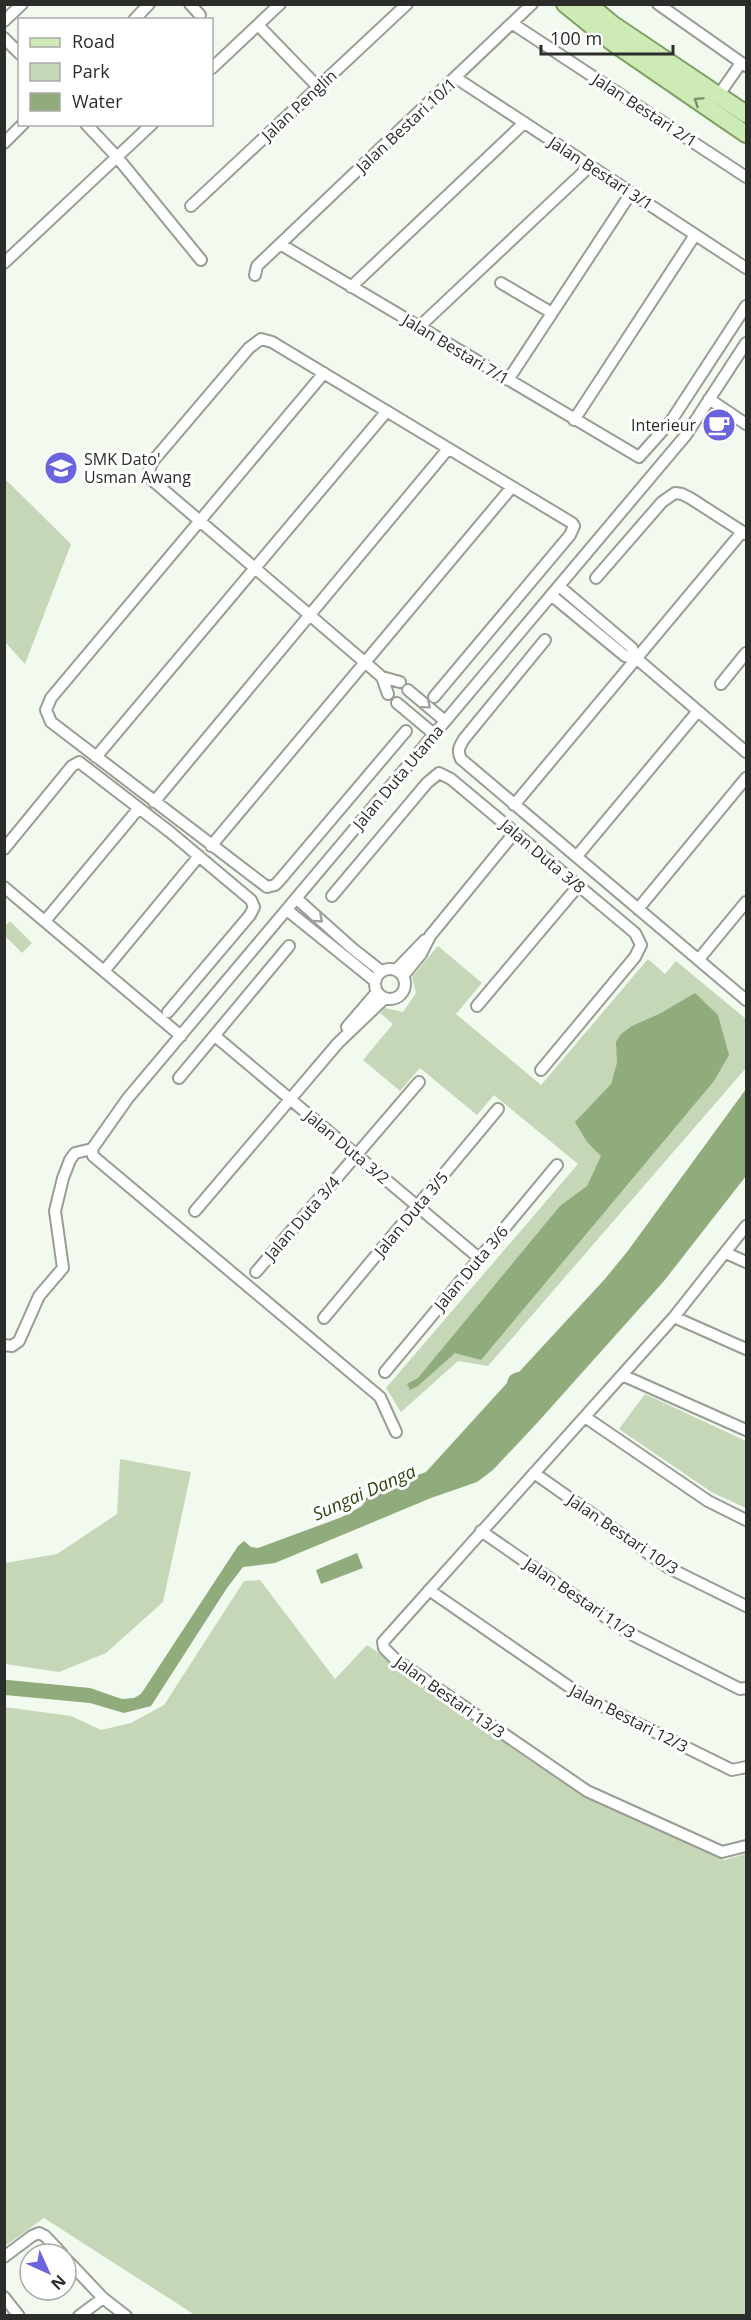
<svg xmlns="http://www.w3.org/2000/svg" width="751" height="2320" font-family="'Open Sans',sans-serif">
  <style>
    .green { fill: #c5d7b7 }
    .water { fill: #91ac7c }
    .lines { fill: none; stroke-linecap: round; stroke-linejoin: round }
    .street-casing { stroke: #999e94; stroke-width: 14 }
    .primary-casing { stroke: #7fa064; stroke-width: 20 }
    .street { stroke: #fff; stroke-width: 10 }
    .primary { stroke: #ceebb5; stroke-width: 16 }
    .oneway { stroke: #7c8c6f }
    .oneway2 { stroke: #9fa09f }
    .labels { text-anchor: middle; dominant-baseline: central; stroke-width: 6; stroke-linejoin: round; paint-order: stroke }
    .street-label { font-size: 16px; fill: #2a2d29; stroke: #fff }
    .poi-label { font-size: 16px; fill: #2a2d29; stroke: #fff; text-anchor: end }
    .water-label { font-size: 18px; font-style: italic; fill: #2d4612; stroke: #fff }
  </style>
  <rect width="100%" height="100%" fill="#f2f9ee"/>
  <path class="green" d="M 4,478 L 71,544 L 25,664 L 5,642 Z
    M 10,921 L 32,943 L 22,953 L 5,936 L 5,926 Z
    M 438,946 L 482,983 L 456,1014 L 541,1085 L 648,959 L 665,974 L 676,961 L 746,1019 L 746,1068 L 488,1366 L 458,1361 L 401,1412 L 386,1388 L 578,1164 L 494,1095 L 477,1115 L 420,1068 L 400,1091 L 363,1060 L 393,1024 L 380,1013 L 385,1008 L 403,1012 L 416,993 L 412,977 Z
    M 645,1394 L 746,1441 L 746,1508 L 713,1493 L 619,1429 Z
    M 120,1459 L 191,1472 L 163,1602 L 106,1653 L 59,1672 L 5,1664 L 5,1563 L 57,1554 L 117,1514 Z
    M 260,1580 L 335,1679 L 367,1645 L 586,1797 L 724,1860 L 746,1854 L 746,2315 L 195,2315 L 44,2218 L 5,2246 L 4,1707 L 71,1716 L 101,1730 L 131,1723 L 164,1705 L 244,1581 Z"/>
  <path class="water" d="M 695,993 L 718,1015 L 729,1055 L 714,1081 L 481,1360 L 455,1353 L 418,1386 L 410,1390 L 407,1384 L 418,1378 L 560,1206 L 587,1186 L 601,1156 L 587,1142 L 575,1122 L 611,1084 L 617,1063 L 616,1042 L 621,1034 L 632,1026 L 661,1013 Z
    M 746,1089 L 746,1176 L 664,1281 L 538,1422 L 493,1470 L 477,1482 L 431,1498 L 275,1563 L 243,1567 L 227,1588 L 151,1706 L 124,1713 L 90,1703 L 5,1695 L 5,1680 L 8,1680 L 90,1688 L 122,1699 L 134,1698 L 141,1694 L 238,1546 L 244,1541 L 251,1547 L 258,1548 L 342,1517 L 362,1506 L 366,1498 L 398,1482 L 426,1472 L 507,1383 C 508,1376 512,1373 519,1372 L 604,1280 L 627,1252 Z
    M 357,1553 L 363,1568 L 321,1584 L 316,1570 Z"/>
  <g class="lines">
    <defs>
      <path id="street" d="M 190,4 L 200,15
        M 658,4 L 746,66
        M 134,20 L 149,4
        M 4,21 L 22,4
        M 513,24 L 746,177
        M 258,25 L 318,87
        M 4,38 L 20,54
        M 212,68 L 280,4
        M 456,78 L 746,268
        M 718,96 L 741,63
        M 86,124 L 117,157 L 201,260
        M 4,143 L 23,124
        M 191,206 L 407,4
        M 280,244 L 639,457 L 671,421 L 746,306
        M 4,263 L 152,124
        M 255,275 L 257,266 L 532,4
        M 501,283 L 552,313
        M 351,287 L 524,123
        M 419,327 L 590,166
        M 324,373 L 51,698 L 46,710 L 51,722 L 267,887 L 275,885 L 279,881 L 406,731
        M 508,380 L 631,193
        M 709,399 L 746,424
        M 574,420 L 695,235
        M 596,578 L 662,502 L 675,493 L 682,494 L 690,498 L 746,534
        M 559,586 L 632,648 L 636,658 L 746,752
        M 551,595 L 625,656 L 636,658
        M 545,640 L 464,739 C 459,747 457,751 461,759 L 746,1000
        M 382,677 L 388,694
        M 400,682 L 382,677 L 152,480 C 148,473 149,468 153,461 L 249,348 L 261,339 L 272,342 L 572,523 L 574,526 L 570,535 L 434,697
        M 721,684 L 746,653
        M 408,690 L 445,721
        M 397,703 L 434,734
        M 96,757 L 387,411
        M 154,802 L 448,449
        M 514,805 L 742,532
        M 211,846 L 512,487
        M 4,849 L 72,766 L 79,762 L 170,832 L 251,900 L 254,907 L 250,915 L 168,1012
        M 577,856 L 698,711
        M 4,887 L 181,1036
        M 332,896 L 427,783 L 439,773 L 451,779 L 635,933 L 641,945 L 635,957 L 541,1070
        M 297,899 L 353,949 L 381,971
        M 638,909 L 746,778
        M 287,910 L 375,981
        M 45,921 L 139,808
        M 699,959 L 746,902
        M375 984a15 15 0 1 1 30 0a15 15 0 1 1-30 0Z
        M 396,970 L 425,940
        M 104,971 L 199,856
        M 403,976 L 421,954 L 430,936 L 515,832
        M 477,1006 L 579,885
        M 347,1027 L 377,992
        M 215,1036 L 479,1258
        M 179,1078 L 289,946
        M 195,1211 L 338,1043 L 385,998
        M 746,1226 L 674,1317 L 383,1642 L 384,1648 L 396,1660 L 587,1791 L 722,1852 L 746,1846
        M 726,1253 L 746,1262
        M 256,1272 L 419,1082
        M 674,1317 L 746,1349
        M 324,1318 L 498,1109
        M 4,1345 L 12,1346 L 19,1341 L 39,1296 L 63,1268 L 55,1211 L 63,1178 L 70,1160 L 75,1153 L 92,1149
        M 385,1372 L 557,1165
        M 622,1375 L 746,1430
        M 585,1417 L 708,1501 L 746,1520
        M 396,1432 L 380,1397 L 93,1156 L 92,1149 L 128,1098 L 686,435 L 746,343
        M 534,1473 L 669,1568 L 746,1606
        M 481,1531 L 627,1632 L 740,1689 L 746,1688
        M 429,1590 L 584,1697 L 732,1770 L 746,1767
        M 4,2257 L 32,2236 L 39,2233 L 45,2236 L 62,2254
        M 66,2259 L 103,2298 L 126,2316
        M 4,2297 L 19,2316
        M 79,2316 L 103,2298"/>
      <path id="primary" d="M 565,4 L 612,42 L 746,134
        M 588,4 L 612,24 L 746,114"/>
    </defs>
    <use href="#street" class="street-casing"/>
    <use href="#primary" class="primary-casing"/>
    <use href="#street" class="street"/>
    <use href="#primary" class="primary"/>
  </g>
  <defs><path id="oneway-chevron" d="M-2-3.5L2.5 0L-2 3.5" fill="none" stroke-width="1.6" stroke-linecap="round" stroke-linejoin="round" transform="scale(1.5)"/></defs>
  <use class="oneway" href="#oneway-chevron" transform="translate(698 101) rotate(-146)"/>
  <g class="oneway2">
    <use href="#oneway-chevron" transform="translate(427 705) rotate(40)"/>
    <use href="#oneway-chevron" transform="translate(319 919) rotate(42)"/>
  </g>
  <defs>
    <symbol id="cafe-disc" viewBox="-11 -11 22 22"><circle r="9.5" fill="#6b64de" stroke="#fff"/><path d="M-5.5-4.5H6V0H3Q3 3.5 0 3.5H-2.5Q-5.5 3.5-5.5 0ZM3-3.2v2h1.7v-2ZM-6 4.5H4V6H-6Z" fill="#fff"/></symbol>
    <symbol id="school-disc" viewBox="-11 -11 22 22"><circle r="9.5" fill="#6b64de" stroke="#fff"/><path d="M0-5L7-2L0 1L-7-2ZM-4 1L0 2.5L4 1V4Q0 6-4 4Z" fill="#fff"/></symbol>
  </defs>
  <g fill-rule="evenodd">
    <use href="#cafe-disc" x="700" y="406" width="38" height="38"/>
    <use href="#school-disc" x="42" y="449" width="38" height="38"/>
  </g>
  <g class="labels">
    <g class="street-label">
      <text transform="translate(299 105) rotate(-43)">Jalan Penglin</text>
      <text transform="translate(645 110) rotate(33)">Jalan Bestari 2/1</text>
      <text transform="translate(406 125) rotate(-43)">Jalan Bestari 10/1</text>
      <text transform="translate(601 173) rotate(33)">Jalan Bestari 3/1</text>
      <text transform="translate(456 349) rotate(31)">Jalan Bestari 7/1</text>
      <text transform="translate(398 777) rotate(-50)">Jalan Duta Utama</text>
      <text transform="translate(543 856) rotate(40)">Jalan Duta 3/8</text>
      <text transform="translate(347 1147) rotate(40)">Jalan Duta 3/2</text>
      <text transform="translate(411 1214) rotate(-50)">Jalan Duta 3/5</text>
      <text transform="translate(302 1218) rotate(-49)">Jalan Duta 3/4</text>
      <text transform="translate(471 1268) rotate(-50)">Jalan Duta 3/6</text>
      <text transform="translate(623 1534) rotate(34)">Jalan Bestari 10/3</text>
      <text transform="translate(580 1598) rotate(34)">Jalan Bestari 11/3</text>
      <text transform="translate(450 1697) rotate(35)">Jalan Bestari 13/3</text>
      <text transform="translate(629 1718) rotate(27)">Jalan Bestari 12/3</text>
    </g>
    <g class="poi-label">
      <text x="696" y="425">Interieur</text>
      <text x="84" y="459" text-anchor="start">SMK Dato'<tspan x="84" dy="18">Usman Awang</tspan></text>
    </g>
    <g class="water-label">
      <text transform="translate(364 1492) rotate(-24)">Sungai Danga</text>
    </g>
  </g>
  <rect width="751" height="2320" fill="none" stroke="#2a2d29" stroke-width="12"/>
  <rect x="18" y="18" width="195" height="108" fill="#ffffff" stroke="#aaaba9" stroke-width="1.5"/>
  <rect x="30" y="38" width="30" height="9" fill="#ceebb5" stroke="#aaaba9" stroke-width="1.5"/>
  <text x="72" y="48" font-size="18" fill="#2a2d29">Road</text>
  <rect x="30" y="63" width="30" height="18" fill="#c5d7b7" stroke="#aaaba9" stroke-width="1.5"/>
  <text x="72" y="78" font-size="18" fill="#2a2d29">Park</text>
  <rect x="30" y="93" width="30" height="18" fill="#91ac7c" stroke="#aaaba9" stroke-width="1.5"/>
  <text x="72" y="108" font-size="18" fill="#2a2d29">Water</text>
  <g transform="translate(48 2272) rotate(135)"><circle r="28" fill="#ffffff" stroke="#aaaba9" stroke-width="1.5"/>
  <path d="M0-4.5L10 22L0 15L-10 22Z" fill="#6b64de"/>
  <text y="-9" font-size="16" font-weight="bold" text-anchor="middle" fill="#2a2d29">N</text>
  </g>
  <path d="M541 45v9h132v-9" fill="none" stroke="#2a2d29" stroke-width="3"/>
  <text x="550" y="45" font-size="18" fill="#2a2d29" stroke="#ffffff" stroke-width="4.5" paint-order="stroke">100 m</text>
</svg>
